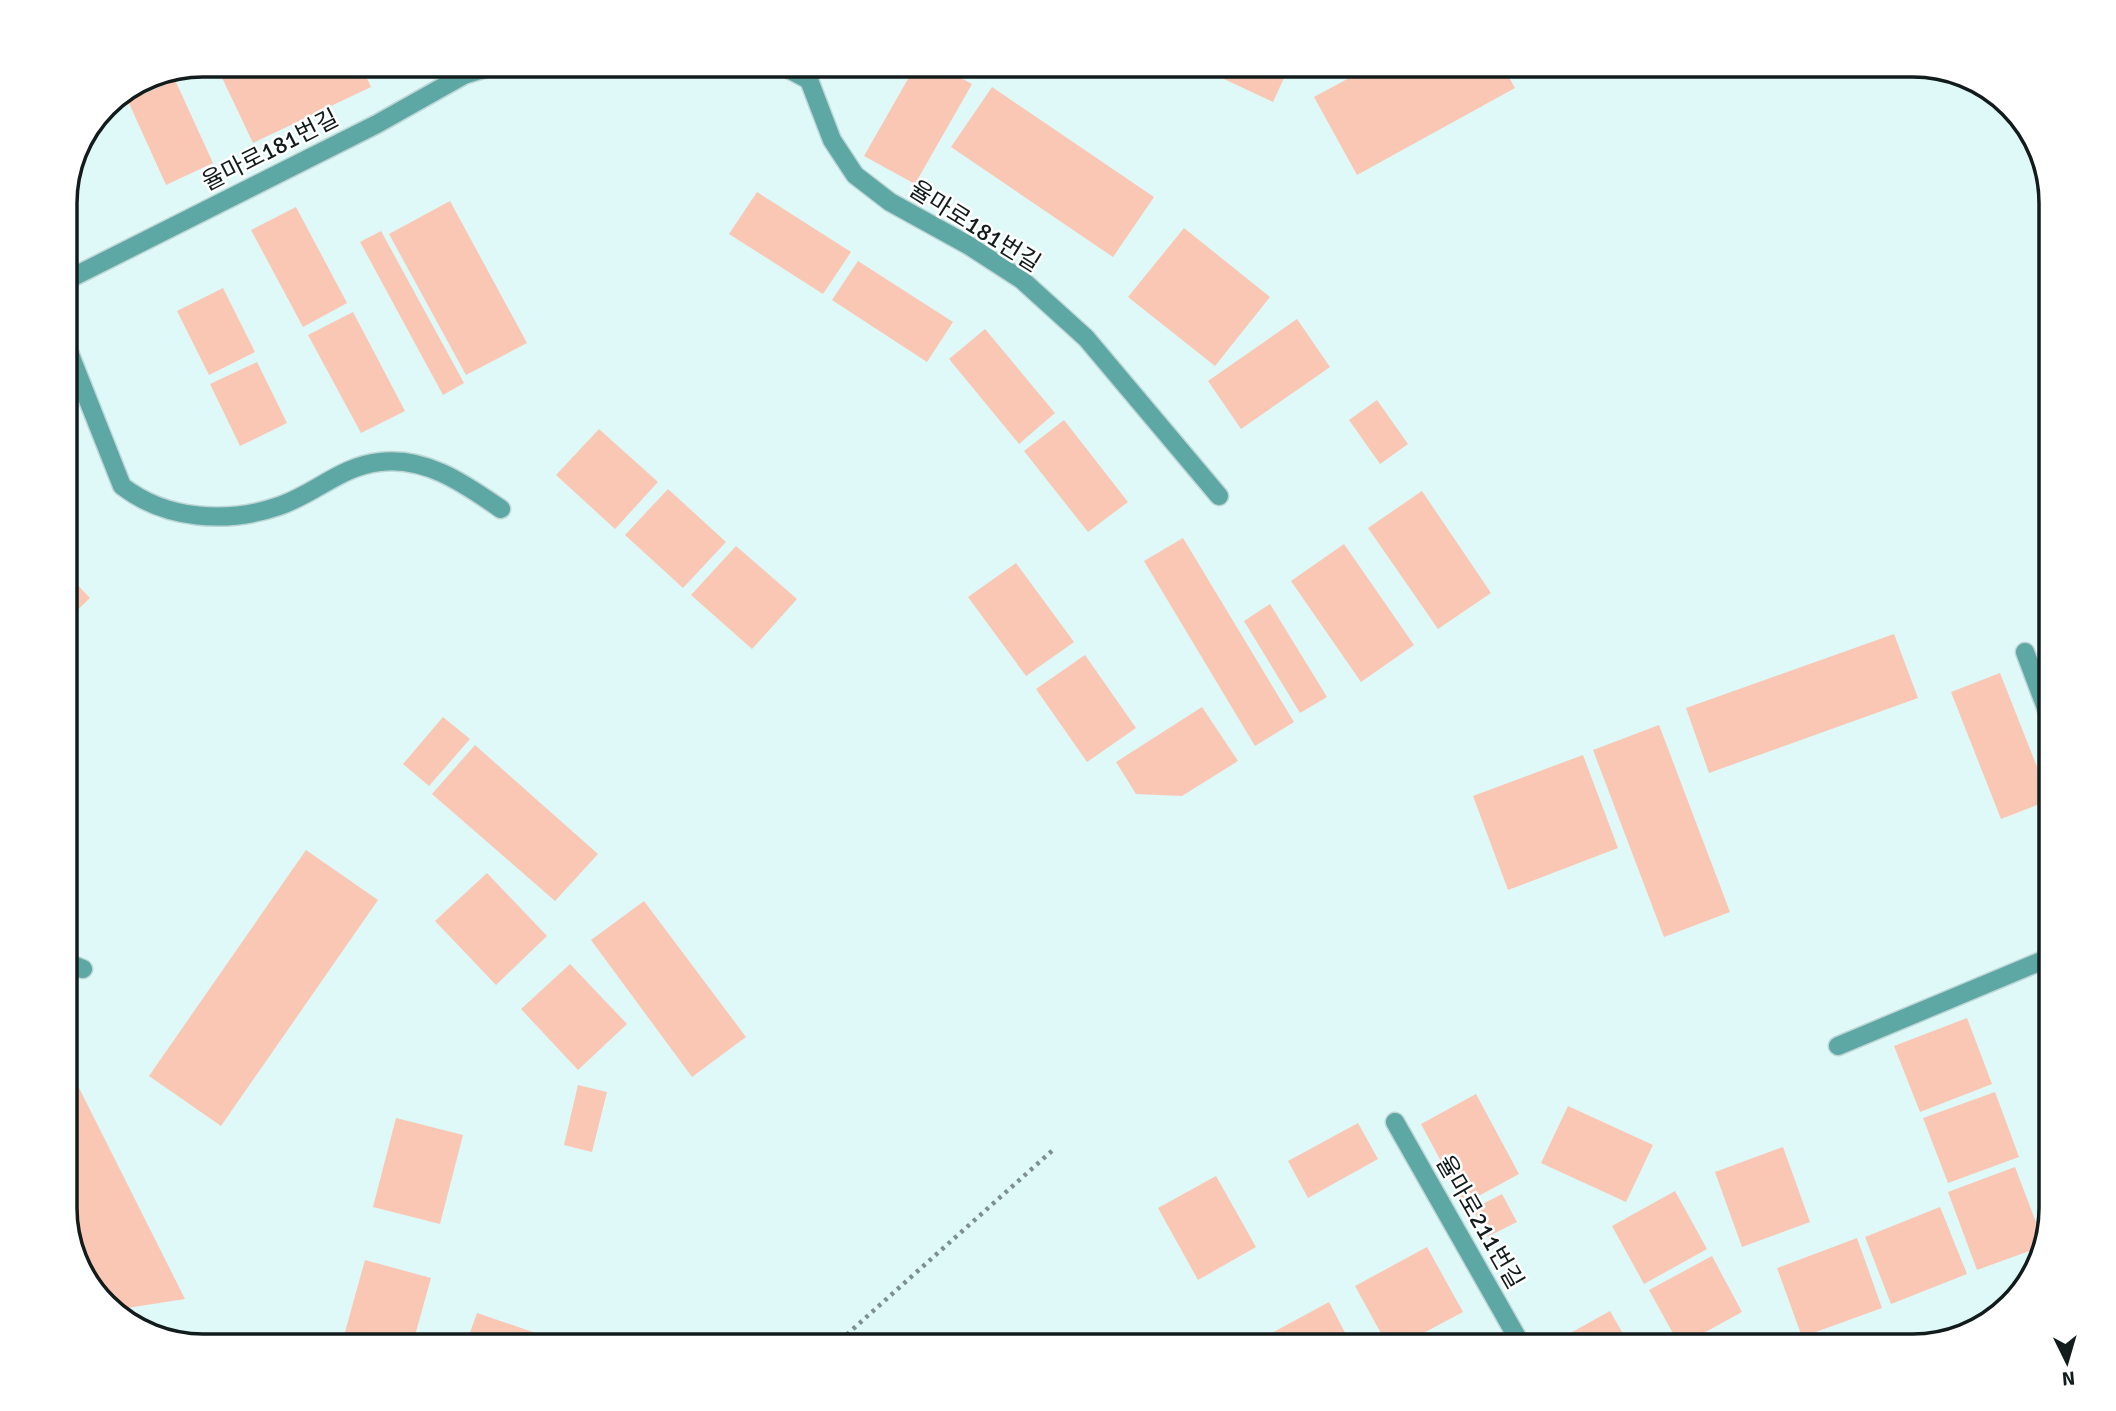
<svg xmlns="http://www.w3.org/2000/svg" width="2116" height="1411" font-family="Signika,'Noto Sans KR',sans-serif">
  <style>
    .building { fill: #fac7b4 }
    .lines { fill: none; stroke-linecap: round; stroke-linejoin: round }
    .minor-casing { stroke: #bed6d5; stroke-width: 21 }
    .path { stroke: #7d8f8f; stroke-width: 4.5; stroke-dasharray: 3.5 5; stroke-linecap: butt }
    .minor { stroke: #5da7a4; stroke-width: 18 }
    .labels { text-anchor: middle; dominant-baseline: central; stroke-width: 5; stroke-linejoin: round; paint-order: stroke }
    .street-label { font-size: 24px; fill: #131c1c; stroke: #fff }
    .rim { fill: none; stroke: #131c1c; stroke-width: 3.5 }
  </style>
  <rect width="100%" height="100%" fill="#def9f8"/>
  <path class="building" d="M 216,65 L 361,65 L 371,87 L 253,143 Z
    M 916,65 L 937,65 L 972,84 L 915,184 L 864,156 Z
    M 1194,65 L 1290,65 L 1273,102 Z
    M 1373,65 L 1502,65 L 1515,88 L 1357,175 L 1314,97 Z
    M 175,80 L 213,163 L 166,185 L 128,101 Z
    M 992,87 L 1154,197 L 1113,257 L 951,147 Z
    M 757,192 L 851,252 L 823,294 L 729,234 Z
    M 450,201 L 527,343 L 466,375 L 389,234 Z
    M 296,207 L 347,303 L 303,327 L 251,230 Z
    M 1184,228 L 1270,297 L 1215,366 L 1128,297 Z
    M 381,231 L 464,383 L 443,395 L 360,242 Z
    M 858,261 L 953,322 L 927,362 L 832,300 Z
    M 223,288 L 255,352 L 209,375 L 177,311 Z
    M 353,312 L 405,411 L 361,433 L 308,335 Z
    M 1297,319 L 1330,367 L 1241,429 L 1208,381 Z
    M 985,329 L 1055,413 L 1019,444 L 949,359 Z
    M 257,362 L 287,423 L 240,446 L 210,384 Z
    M 1377,400 L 1408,444 L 1380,464 L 1349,420 Z
    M 1064,420 L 1128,502 L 1088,532 L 1024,451 Z
    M 599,429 L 658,482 L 615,529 L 556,475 Z
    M 668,489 L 726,542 L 683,588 L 625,535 Z
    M 1422,491 L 1491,593 L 1438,629 L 1368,528 Z
    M 1183,538 L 1294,722 L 1255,746 L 1144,561 Z
    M 1344,544 L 1414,645 L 1361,682 L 1291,581 Z
    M 736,546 L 797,599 L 752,649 L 691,595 Z
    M 1016,563 L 1074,642 L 1026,676 L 968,597 Z
    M 65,572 L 90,598 L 65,622 Z
    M 1270,604 L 1327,697 L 1300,713 L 1244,621 Z
    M 1894,634 L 1918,698 L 1709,773 L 1686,708 Z
    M 1085,655 L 1136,728 L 1087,762 L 1036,689 Z
    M 2000,673 L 2050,800 L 2001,819 L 1951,692 Z
    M 1202,707 L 1238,761 L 1182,796 L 1136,794 L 1116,762 Z
    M 443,717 L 470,739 L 429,786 L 403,764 Z
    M 1659,725 L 1730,912 L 1664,937 L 1593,750 Z
    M 475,745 L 598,854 L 555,901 L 432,794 Z
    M 1583,755 L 1618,848 L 1508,890 L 1473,796 Z
    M 306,850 L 378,900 L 221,1126 L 149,1076 Z
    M 487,873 L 547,936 L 496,985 L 435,921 Z
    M 644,901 L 746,1037 L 692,1077 L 591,940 Z
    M 570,964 L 627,1024 L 578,1070 L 521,1009 Z
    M 1967,1018 L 1992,1084 L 1920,1112 L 1894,1046 Z
    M 65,1060 L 185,1299 L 114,1310 L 65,1216 Z
    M 578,1085 L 607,1092 L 592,1152 L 564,1145 Z
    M 1995,1092 L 2019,1157 L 1948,1183 L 1923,1118 Z
    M 1476,1094 L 1519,1174 L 1464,1204 L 1421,1124 Z
    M 1568,1106 L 1653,1145 L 1626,1202 L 1541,1163 Z
    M 396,1118 L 463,1135 L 440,1224 L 373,1207 Z
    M 1358,1123 L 1378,1159 L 1308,1198 L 1288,1161 Z
    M 1783,1147 L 1810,1222 L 1742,1247 L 1715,1172 Z
    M 2015,1167 L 2042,1238 L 2040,1247 L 1977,1270 L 1948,1192 Z
    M 1216,1176 L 1256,1247 L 1198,1280 L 1158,1208 Z
    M 1675,1191 L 1707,1249 L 1644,1284 L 1612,1226 Z
    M 1502,1194 L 1517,1222 L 1487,1237 L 1473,1209 Z
    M 1940,1207 L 1967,1274 L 1891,1304 L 1865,1237 Z
    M 1857,1238 L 1882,1308 L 1802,1337 L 1777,1268 Z
    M 1427,1247 L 1463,1312 L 1399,1346 L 1388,1346 L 1355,1286 Z
    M 1712,1256 L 1742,1312 L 1680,1346 L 1649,1290 Z
    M 365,1260 L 431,1278 L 412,1346 L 353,1346 L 342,1343 Z
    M 1329,1302 L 1352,1346 L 1265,1346 L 1261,1339 Z
    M 1610,1311 L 1630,1346 L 1547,1346 Z
    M 477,1313 L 542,1335 L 538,1346 L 465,1346 Z"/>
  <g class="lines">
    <defs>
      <path id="minor" d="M 781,65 L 809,80 L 832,140 L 855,175 L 890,202 L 968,245 L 1022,280 L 1086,338 L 1219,496
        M 65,281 L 377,124 L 464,75 L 497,65
        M 65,342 L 122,486 C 166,520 227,524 279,506 C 315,494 341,466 380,462 C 426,456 466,485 501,509
        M 2025,652 L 2051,721
        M 65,962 L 83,969
        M 1838,1046 L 2051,957
        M 1395,1122 L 1522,1346"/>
    </defs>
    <use href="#minor" class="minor-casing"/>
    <path class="path" d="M 834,1346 L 1054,1149"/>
    <use href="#minor" class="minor"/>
  </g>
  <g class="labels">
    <g class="street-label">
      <text transform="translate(270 150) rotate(-27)">율마로181번길</text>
      <text transform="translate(975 226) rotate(32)">율마로181번길</text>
      <text transform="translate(1480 1222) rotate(60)">율마로211번길</text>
    </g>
  </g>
  <path d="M0 0H2116V1411H0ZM203 77H1913A126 126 0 0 1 2039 203V1208A126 126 0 0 1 1913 1334H203A126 126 0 0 1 77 1208V203A126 126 0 0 1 203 77Z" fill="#fff" fill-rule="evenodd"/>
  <path class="rim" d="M203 77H1913A126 126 0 0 1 2039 203V1208A126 126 0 0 1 1913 1334H203A126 126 0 0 1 77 1208V203A126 126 0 0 1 203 77Z"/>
  <g transform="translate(2067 1362) rotate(175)" stroke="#ffffff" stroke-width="5" paint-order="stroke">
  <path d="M0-5L12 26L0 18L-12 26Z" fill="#131c1c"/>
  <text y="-10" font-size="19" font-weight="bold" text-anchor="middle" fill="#131c1c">N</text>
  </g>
</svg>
